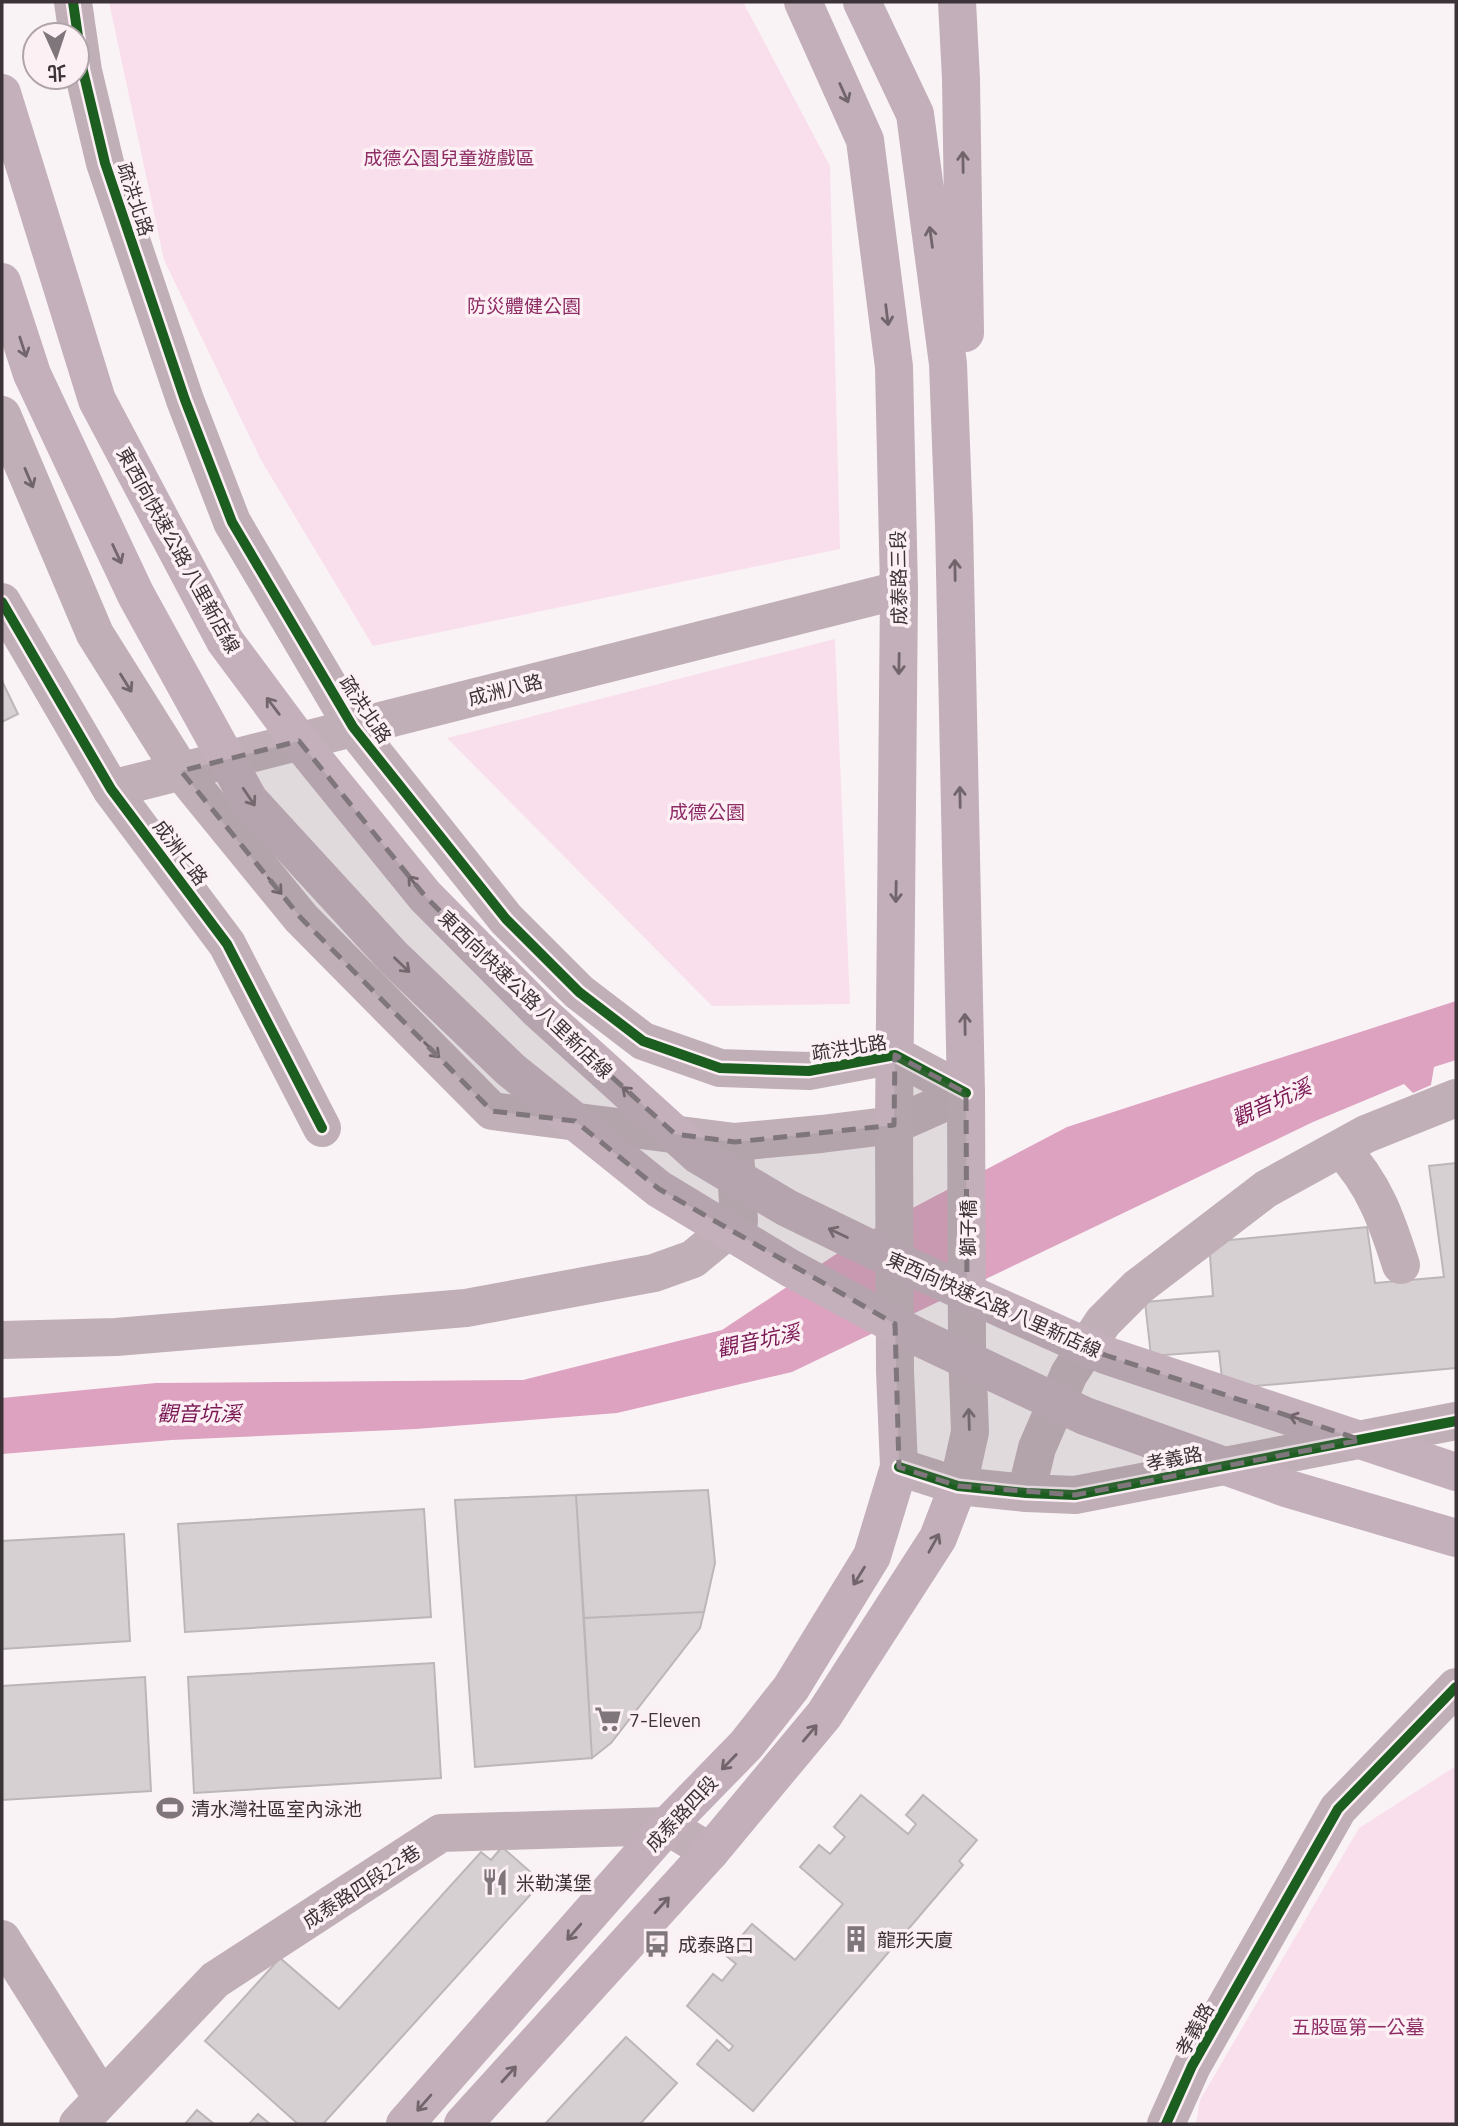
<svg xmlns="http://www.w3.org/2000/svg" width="1458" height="2126" font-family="'Titillium Web','Noto Sans TC',sans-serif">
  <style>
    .green { fill: #f9dfec }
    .water { fill: #dda2c0 }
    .building { fill: #d7d0d3; stroke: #bdb6b9; stroke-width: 2 }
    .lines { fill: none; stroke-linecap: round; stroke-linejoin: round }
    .minor { stroke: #c0afb7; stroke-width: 38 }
    .major { stroke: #c2afb9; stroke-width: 38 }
    .highway-bridge { stroke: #c4b0bb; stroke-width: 38 }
    .cycleway-casing { stroke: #fdf0f5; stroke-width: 15 }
    .cycleway { stroke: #1b5e20; stroke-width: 10 }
    .oneway { stroke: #71656b }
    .oneway2 { stroke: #72656c }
    .oneway3 { stroke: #70656a }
    .marked { fill: #7e767a; fill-opacity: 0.2; stroke: #7e767a; stroke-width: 5; stroke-dasharray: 14 9; stroke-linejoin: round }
    .labels { text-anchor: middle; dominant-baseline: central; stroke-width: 7; stroke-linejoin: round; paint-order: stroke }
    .park-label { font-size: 19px; fill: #8e2d65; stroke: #fdf0f5 }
    .street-label { font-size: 19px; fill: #3b3337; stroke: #fdf0f5 }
    .poi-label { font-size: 19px; fill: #3b3337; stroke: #fdf0f5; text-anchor: start }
    .water-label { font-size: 21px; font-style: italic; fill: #7a1854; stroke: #fdf0f5 }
  </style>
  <rect width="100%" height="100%" fill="#faf3f6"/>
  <path class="green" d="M 109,2 L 743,2 L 830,166 L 840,549 L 373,646 L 261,460 L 164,260 Z
    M 835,639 L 850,1004 L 712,1006 L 447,738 Z
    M 1456,1766 L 1456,2124 L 1196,2124 L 1200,2100 L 1359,1828 Z"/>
  <path class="water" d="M 1456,1001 L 1456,1060 L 1434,1067 L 1431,1085 L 1413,1093 L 1404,1084 L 1313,1122 L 792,1372 L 617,1413 L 416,1429 L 172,1440 L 2,1454 L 2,1398 L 156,1383 L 523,1380 L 722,1330 L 880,1225 L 1067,1127 Z"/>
  <path class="building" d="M 2,681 L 18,714 L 2,722 Z
    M 1456,1163 L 1456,1368 L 1223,1389 L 1219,1351 L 1151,1356 L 1145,1302 L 1213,1296 L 1209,1242 L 1367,1227 L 1375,1283 L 1444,1277 L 1429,1166 Z
    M 708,1490 L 715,1563 L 704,1612 L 584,1618 L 576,1495 Z
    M 576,1495 L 592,1758 L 475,1767 L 455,1500 Z
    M 424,1509 L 431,1617 L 185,1632 L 178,1524 Z
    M 124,1534 L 130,1641 L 2,1649 L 2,1541 Z
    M 704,1612 L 700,1628 L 611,1743 L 592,1758 L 584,1618 Z
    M 434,1663 L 441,1778 L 194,1793 L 188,1677 Z
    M 145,1677 L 151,1791 L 2,1800 L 2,1686 Z
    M 861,1795 L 908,1834 L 916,1824 L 906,1815 L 923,1795 L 977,1840 L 959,1861 L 963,1865 L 753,2111 L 697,2064 L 717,2040 L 729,2051 L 733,2046 L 687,2006 L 713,1974 L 722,1981 L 736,1964 L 725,1955 L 752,1924 L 795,1960 L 843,1904 L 800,1867 L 819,1845 L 830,1854 L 845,1837 L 834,1827 Z
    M 502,1847 L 542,1882 L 323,2124 L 298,2124 L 205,2041 L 280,1958 L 339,2009 L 481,1852 L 491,1860 Z
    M 626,2037 L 677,2083 L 640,2124 L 545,2124 Z
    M 197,2110 L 214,2124 L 185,2124 Z
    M 258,2114 L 270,2124 L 249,2124 Z"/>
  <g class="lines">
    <path class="minor" d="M 73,2 L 83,71 L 105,163 L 185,400 L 232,522 L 353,727 L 506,919 L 579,992 L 643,1041 L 720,1068 L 809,1071 L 895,1055 L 966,1093
      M 2,415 L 95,634 L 181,771 L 301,918 L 492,1111 L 735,1142 L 821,1134 L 894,1125 L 966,1093
      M 2,602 L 111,789 L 227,944 L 322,1128
      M 111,789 L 899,590
      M 1341,1149 C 1374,1183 1387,1221 1401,1265
      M 2,1340 L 116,1337 L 466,1308 L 654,1273 L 693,1259 L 739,1221 L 735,1151
      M 899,1467 L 958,1486 L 1026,1493 L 1075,1495 L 1456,1421
      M 1026,1493 L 1037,1448 L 1069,1374 L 1103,1322 L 1138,1287 L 1266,1189 L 1366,1134 L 1456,1098
      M 2,1939 L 102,2098
      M 78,2124 L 215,1980 L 441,1833 L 667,1826 L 710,1852
      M 1166,2124 L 1192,2066 L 1338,1809 L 1456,1687"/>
    <path class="major" d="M 957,2 L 961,79 L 965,333
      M 405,2124 L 667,1826 L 746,1745 L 791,1688 L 872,1556 L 899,1467 L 895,1371 L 894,1125 L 899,590 L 894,367 L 865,140 L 803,2
      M 463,2124 L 710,1852 L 824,1715 L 938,1538 L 958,1486 L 970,1432 L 967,1350 L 966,1093 L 954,524 L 948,364 L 915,114 L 862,2"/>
    <path class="highway-bridge" d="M 2,93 L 97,400 L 225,641 L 300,742 L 425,896 L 539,1011 L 698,1155 L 787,1208 L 892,1259 L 1105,1355 L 1456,1472
      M 2,282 L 32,374 L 136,595 L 249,800 L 393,957 L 511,1070 L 659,1189 L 790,1268 L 914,1335 L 1085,1416 L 1289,1489 L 1456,1538"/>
    <defs>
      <path id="cycleway" d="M 73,2 L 83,71 L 105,163 L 185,400 L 232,522 L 353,727 L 506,919 L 579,992 L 643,1041 L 720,1068 L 809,1071 L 895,1055 L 966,1093
        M 2,602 L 111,789 L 227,944 L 322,1128
        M 899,1467 L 958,1486 L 1026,1493 L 1075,1495 L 1456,1421
        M 1166,2124 L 1192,2066 L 1338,1809 L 1456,1687"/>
    </defs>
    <use href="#cycleway" class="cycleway-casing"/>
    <use href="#cycleway" class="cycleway"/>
  </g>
  <defs><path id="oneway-shaft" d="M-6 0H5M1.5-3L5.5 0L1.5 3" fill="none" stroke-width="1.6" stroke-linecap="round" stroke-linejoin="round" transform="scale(1.75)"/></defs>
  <g class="oneway">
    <use href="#oneway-shaft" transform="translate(844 93) rotate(66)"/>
    <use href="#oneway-shaft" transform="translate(963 162) rotate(-91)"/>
    <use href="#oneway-shaft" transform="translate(931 237) rotate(-98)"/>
    <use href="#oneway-shaft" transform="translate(887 315) rotate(83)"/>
    <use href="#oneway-shaft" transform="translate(955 570) rotate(-91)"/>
    <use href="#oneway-shaft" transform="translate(899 664) rotate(91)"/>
    <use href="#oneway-shaft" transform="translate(960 797) rotate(-91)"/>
    <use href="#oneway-shaft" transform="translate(896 892) rotate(91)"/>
    <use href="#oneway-shaft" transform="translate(965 1024) rotate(-91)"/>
    <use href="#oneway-shaft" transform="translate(969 1419) rotate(-92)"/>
    <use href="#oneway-shaft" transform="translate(934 1543) rotate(-61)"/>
    <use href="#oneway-shaft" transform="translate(859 1576) rotate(122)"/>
    <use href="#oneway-shaft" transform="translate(810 1733) rotate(-50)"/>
    <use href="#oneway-shaft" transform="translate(729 1762) rotate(134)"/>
    <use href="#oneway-shaft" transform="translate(662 1905) rotate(-48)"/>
    <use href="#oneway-shaft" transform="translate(574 1932) rotate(131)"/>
    <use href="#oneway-shaft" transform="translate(509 2074) rotate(-48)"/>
    <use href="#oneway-shaft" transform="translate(424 2103) rotate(131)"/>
  </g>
  <g class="oneway2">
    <use href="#oneway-shaft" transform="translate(23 347) rotate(72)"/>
    <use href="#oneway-shaft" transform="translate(117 554) rotate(65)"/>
    <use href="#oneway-shaft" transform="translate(273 706) rotate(-127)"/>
    <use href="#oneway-shaft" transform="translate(249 797) rotate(56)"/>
    <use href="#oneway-shaft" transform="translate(415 884) rotate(-129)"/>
    <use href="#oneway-shaft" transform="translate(402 965) rotate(44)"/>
    <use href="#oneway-shaft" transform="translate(630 1094) rotate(-138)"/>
    <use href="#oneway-shaft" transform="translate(838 1233) rotate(-154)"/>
    <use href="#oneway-shaft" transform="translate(1299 1419) rotate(-161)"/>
  </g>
  <g class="oneway3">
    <use href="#oneway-shaft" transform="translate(29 478) rotate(67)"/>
    <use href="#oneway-shaft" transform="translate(126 683) rotate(58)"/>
    <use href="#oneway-shaft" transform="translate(275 886) rotate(51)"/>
    <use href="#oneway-shaft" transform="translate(432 1050) rotate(45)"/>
  </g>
  <path class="marked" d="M 299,741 L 425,896 L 539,1011 L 675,1134 L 735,1142 L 894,1125 L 895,1055 L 966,1093 L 967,1293 L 1105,1355 L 1361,1440 L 1075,1495 L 958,1486 L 899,1467 L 895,1324 L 659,1189 L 575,1121 L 492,1111 L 301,918 L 181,771 Z"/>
  <defs>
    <symbol id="supermarket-bare" viewBox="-9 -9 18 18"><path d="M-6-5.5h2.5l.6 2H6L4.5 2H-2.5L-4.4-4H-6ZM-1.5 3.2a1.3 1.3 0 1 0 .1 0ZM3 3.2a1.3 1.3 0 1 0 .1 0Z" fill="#7e767a" stroke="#fdf0f5" stroke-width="2.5" paint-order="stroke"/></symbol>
    <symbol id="stadium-bare" viewBox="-9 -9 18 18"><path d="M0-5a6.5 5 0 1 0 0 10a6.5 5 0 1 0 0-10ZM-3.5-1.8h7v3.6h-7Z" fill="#7e767a" stroke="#fdf0f5" stroke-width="2.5" paint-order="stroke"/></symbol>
    <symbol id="restaurant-bare" viewBox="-9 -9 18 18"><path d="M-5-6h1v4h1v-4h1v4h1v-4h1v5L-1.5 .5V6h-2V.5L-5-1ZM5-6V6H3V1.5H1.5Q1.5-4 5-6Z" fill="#7e767a" stroke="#fdf0f5" stroke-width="2.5" paint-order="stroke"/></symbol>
    <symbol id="building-bare" viewBox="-9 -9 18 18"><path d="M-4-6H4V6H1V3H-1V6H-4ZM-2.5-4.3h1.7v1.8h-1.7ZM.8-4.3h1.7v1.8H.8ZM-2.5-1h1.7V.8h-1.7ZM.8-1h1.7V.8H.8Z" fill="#7e767a" stroke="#fdf0f5" stroke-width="2.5" paint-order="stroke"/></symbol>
    <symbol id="bus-bare" viewBox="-9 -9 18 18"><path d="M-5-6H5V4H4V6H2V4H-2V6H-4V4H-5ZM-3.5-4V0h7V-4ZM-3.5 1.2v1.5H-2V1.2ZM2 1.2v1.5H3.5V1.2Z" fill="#7e767a" stroke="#fdf0f5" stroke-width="2.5" paint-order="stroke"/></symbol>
  </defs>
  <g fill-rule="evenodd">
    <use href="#supermarket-bare" x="589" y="1700" width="38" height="38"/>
    <use href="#stadium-bare" x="151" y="1789" width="38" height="38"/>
    <use href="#restaurant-bare" x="476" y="1863" width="38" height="38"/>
    <use href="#building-bare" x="837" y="1920" width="38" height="38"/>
    <use href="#bus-bare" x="638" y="1925" width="38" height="38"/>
  </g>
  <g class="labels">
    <g class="park-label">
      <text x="449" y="157">成德公園兒童遊戲區</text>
      <text x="524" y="305">防災體健公園</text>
      <text x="707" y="811">成德公園</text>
      <text x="1358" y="2026">五股區第一公墓</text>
    </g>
    <g class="street-label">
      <text transform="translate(136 199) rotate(72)">疏洪北路</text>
      <text transform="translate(179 550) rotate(61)">東西向快速公路 八里新店線</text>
      <text transform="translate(898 578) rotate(-91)">成泰路三段</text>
      <text transform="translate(505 689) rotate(-14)">成洲八路</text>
      <text transform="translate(366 709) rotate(56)">疏洪北路</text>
      <text transform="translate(181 852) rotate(53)">成洲七路</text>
      <text transform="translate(526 994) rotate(44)">東西向快速公路 八里新店線</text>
      <text transform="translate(849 1047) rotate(-9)">疏洪北路</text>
      <text transform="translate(967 1228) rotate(-90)">獅子橋</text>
      <text transform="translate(994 1304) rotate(24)">東西向快速公路 八里新店線</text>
      <text transform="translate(1174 1458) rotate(-11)">孝義路</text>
      <text transform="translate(681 1813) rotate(-47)">成泰路四段</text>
      <text transform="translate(361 1886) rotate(-33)">成泰路四段22巷</text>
      <text transform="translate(1194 2029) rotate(-61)">孝義路</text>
    </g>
    <g class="poi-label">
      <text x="629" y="1719">7-Eleven</text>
      <text x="191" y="1808">清水灣社區室內泳池</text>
      <text x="516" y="1882">米勒漢堡</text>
      <text x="877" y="1939">龍形天廈</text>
      <text x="678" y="1944">成泰路口</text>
    </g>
    <g class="water-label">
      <text transform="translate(1271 1102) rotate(-24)">觀音坑溪</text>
      <text transform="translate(758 1340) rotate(-12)">觀音坑溪</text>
      <text x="199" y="1413">觀音坑溪</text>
    </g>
  </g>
  <rect width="1458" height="2126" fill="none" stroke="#3b3337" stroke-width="7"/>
  <g transform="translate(56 56) rotate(177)"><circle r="33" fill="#fdf0f5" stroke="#afa4a9" stroke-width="2"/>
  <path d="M0-5L12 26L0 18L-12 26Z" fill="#7e767a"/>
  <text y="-10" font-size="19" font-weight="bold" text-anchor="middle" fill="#3b3337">北</text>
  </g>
</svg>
